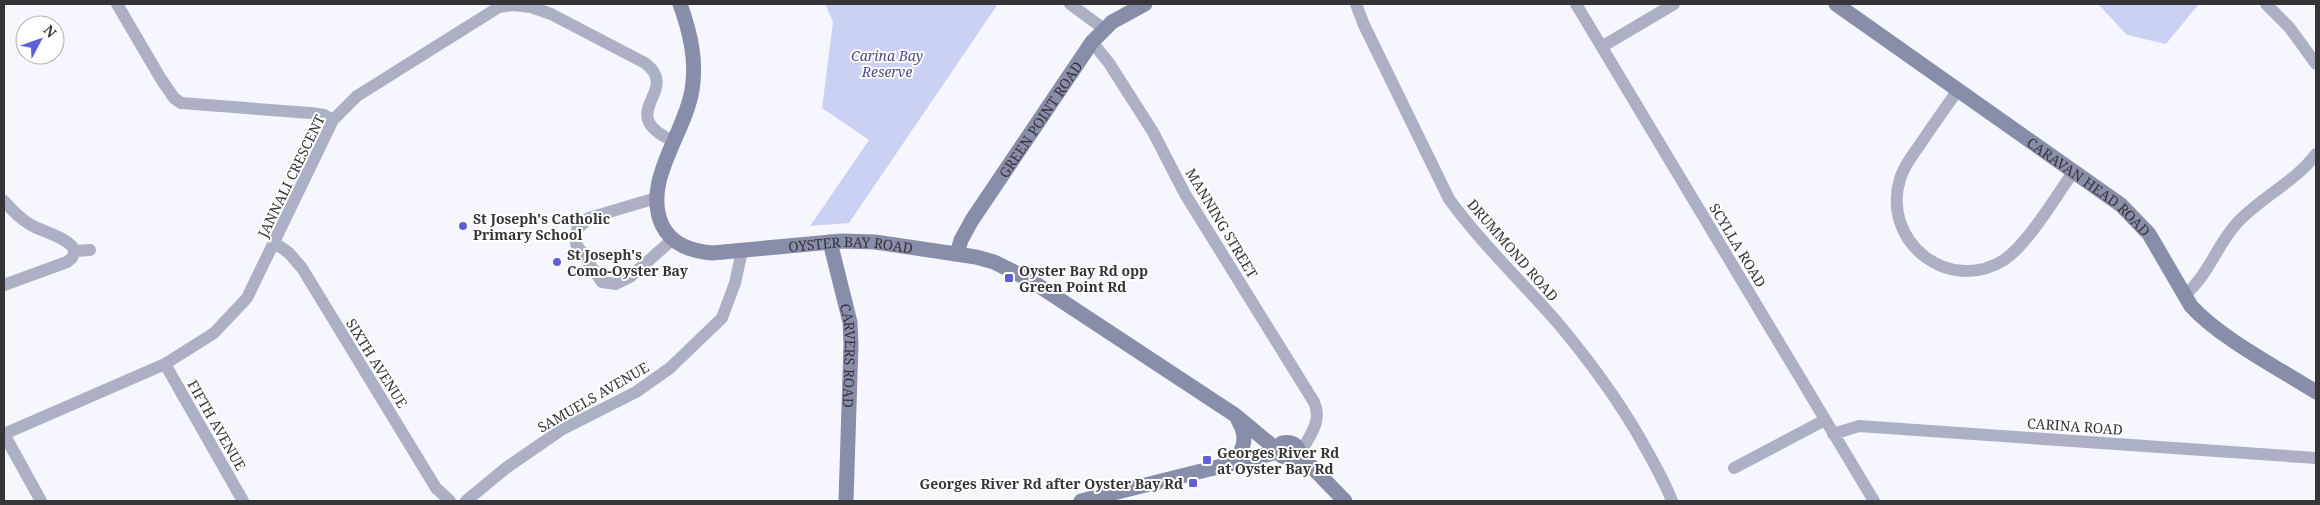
<svg xmlns="http://www.w3.org/2000/svg" width="2320" height="505" font-family="'Noto Serif',serif">
  <style>
    .green { fill: #cbd1f3 }
    .lines { fill: none; stroke-linecap: round; stroke-linejoin: round }
    .street { stroke: #acb0c4; stroke-width: 12 }
    .secondary { stroke: #888daa; stroke-width: 15 }
    .poi-dot { fill: #5f60d8; stroke: #fff; stroke-width: 2 }
    .labels { text-anchor: middle; dominant-baseline: central; stroke-width: 4; stroke-linejoin: round; paint-order: stroke }
    .park-label { font-size: 14px; font-style: italic; fill: #494d88; stroke: #fff }
    .street-label { font-size: 14px; fill: #353539; stroke: #fff }
    .poi-label { font-size: 14px; font-weight: bold; fill: #353539; stroke: #fff; text-anchor: start }
  </style>
  <rect width="100%" height="100%" fill="#f6f7fe"/>
  <path class="green" d="M 825,4 L 998,4 L 849,223 L 810,226 L 869,140 L 822,108 L 833,22 Z
    M 2098,4 L 2199,4 L 2166,44 L 2127,35 Z"/>
  <g class="lines">
    <path class="street" d="M 117,4 L 161,79 L 174,98 L 181,103 L 310,113 L 324,115 L 333,120
      M 1070,4 L 1104,29
      M 1356,4 L 1364,25 L 1449,199 C 1481,243 1521,281 1557,322 C 1588,359 1617,398 1641,440 C 1652,460 1664,480 1672,501
      M 1576,4 L 1874,501
      M 2266,4 L 2289,27 L 2316,64
      M 1092,42 L 1109,63 L 1153,132 L 1185,194 L 1314,402 C 1323,421 1309,437 1300,453
      M 1603,46 L 1674,4
      M 1958,90 C 1946,107 1933,125 1921,143 C 1913,155 1904,165 1900,179 C 1881,241 1948,295 2004,260 C 2028,244 2056,196 2074,171
      M 656,198 L 589,218 L 577,229 L 576,244 L 602,282 L 616,284 L 630,277 L 673,239
      M 4,201 C 12,210 20,219 31,225 C 43,232 70,238 75,251 L 72,258 L 67,262 L 4,285
      M 275,243 L 289,253 L 302,268 L 436,488 L 450,501
      M 75,251 L 90,250
      M 2185,295 C 2210,273 2216,246 2237,223 C 2261,197 2295,182 2316,154
      M 165,364 L 243,501
      M 4,434 L 165,364 L 214,333 L 247,298 L 333,120 L 357,96 L 499,7 L 513,5 L 531,7 L 551,14 L 645,63 C 683,92 611,113 675,142
      M 4,434 L 41,501
      M 1833,434 L 1859,426 L 2316,458
      M 1734,468 L 1825,420
      M 466,501 L 506,468 L 561,430 L 636,392 L 670,368 L 722,318 L 735,283 L 742,251"/>
    <g class="secondary">
      <path id="s1" d="M 680,4 C 690,32 697,60 692,90 C 685,134 642,181 662,225 C 672,245 691,251 712,253 L 842,241 L 875,242 L 976,257 L 994,262 L 1030,280 L 1235,415 L 1276,449 L 1282,456 L 1293,459 L 1300,453 C 1297,444 1291,441 1282,443 L 1276,449"/>
      <path id="s2" d="M 1836,4 L 2121,205 L 2149,234 L 2191,306 C 2220,338 2278,368 2316,392"/>
      <path id="s3" d="M 830,242 L 850,322 L 851,344 L 846,501"/>
      <path id="s4" d="M 957,254 L 961,240 L 972,220 L 1092,42 L 1112,22 L 1145,4"/>
      <path d="M 1297,457 L 1308,463 L 1345,501"/>
      <path d="M 1233,463 C 1245,448 1248,437 1238,420"/>
      <path d="M 1081,501 L 1278,452"/>
    </g>
  </g>
  <g class="poi-dot">
    <circle cx="463" cy="226" r="5"/>
    <circle cx="557" cy="262" r="5"/>
    <rect x="1004" y="273" width="10" height="10" rx="2.5"/>
    <rect x="1202" y="455" width="10" height="10" rx="2.5"/>
    <rect x="1188" y="478" width="10" height="10" rx="2.5"/>
  </g>
  <g class="labels">
    <g class="park-label">
      <text x="887" y="55">Carina Bay<tspan x="887" dy="16">Reserve</tspan></text>
    </g>
    <g class="street-label">
      <text stroke="none"><textPath href="#s4" startOffset="159">GREEN POINT ROAD</textPath></text>
      <text transform="translate(291 176) rotate(-64)">JANNALI CRESCENT</text>
      <text stroke="none"><textPath href="#s2" startOffset="312">CARAVAN HEAD ROAD</textPath></text>
      <text transform="translate(1222 223) rotate(59)">MANNING STREET</text>
      <text transform="translate(1738 245) rotate(59)">SCYLLA ROAD</text>
      <text stroke="none"><textPath href="#s1" startOffset="429">OYSTER BAY ROAD</textPath></text>
      <text transform="translate(1513 250) rotate(49)">DRUMMOND ROAD</text>
      <text stroke="none"><textPath href="#s3" startOffset="116">CARVERS ROAD</textPath></text>
      <text transform="translate(377 363) rotate(58)">SIXTH AVENUE</text>
      <text transform="translate(593 397) rotate(-30)">SAMUELS AVENUE</text>
      <text transform="translate(217 425) rotate(60)">FIFTH AVENUE</text>
      <text transform="translate(2075 426) rotate(4)">CARINA ROAD</text>
    </g>
    <g class="poi-label">
      <text x="473" y="218">St Joseph's Catholic<tspan x="473" dy="16">Primary School</tspan></text>
      <text x="567" y="254">St Joseph's<tspan x="567" dy="16">Como-Oyster Bay</tspan></text>
      <text x="1019" y="270">Oyster Bay Rd opp<tspan x="1019" dy="16">Green Point Rd</tspan></text>
      <text x="1217" y="452">Georges River Rd<tspan x="1217" dy="16">at Oyster Bay Rd</tspan></text>
      <text x="1183" y="483" text-anchor="end">Georges River Rd after Oyster Bay Rd</text>
    </g>
  </g>
  <rect width="2320" height="505" fill="none" stroke="#353539" stroke-width="10"/>
  <g transform="translate(40 40) rotate(49)"><circle r="24" fill="#ffffff" stroke="#aeaeb0"/>
  <path d="M0-4L9 19L0 12L-9 19Z" fill="#5f60d8"/>
  <text y="-8" font-size="14" font-weight="bold" text-anchor="middle" fill="#353539">N</text>
  </g>
</svg>
